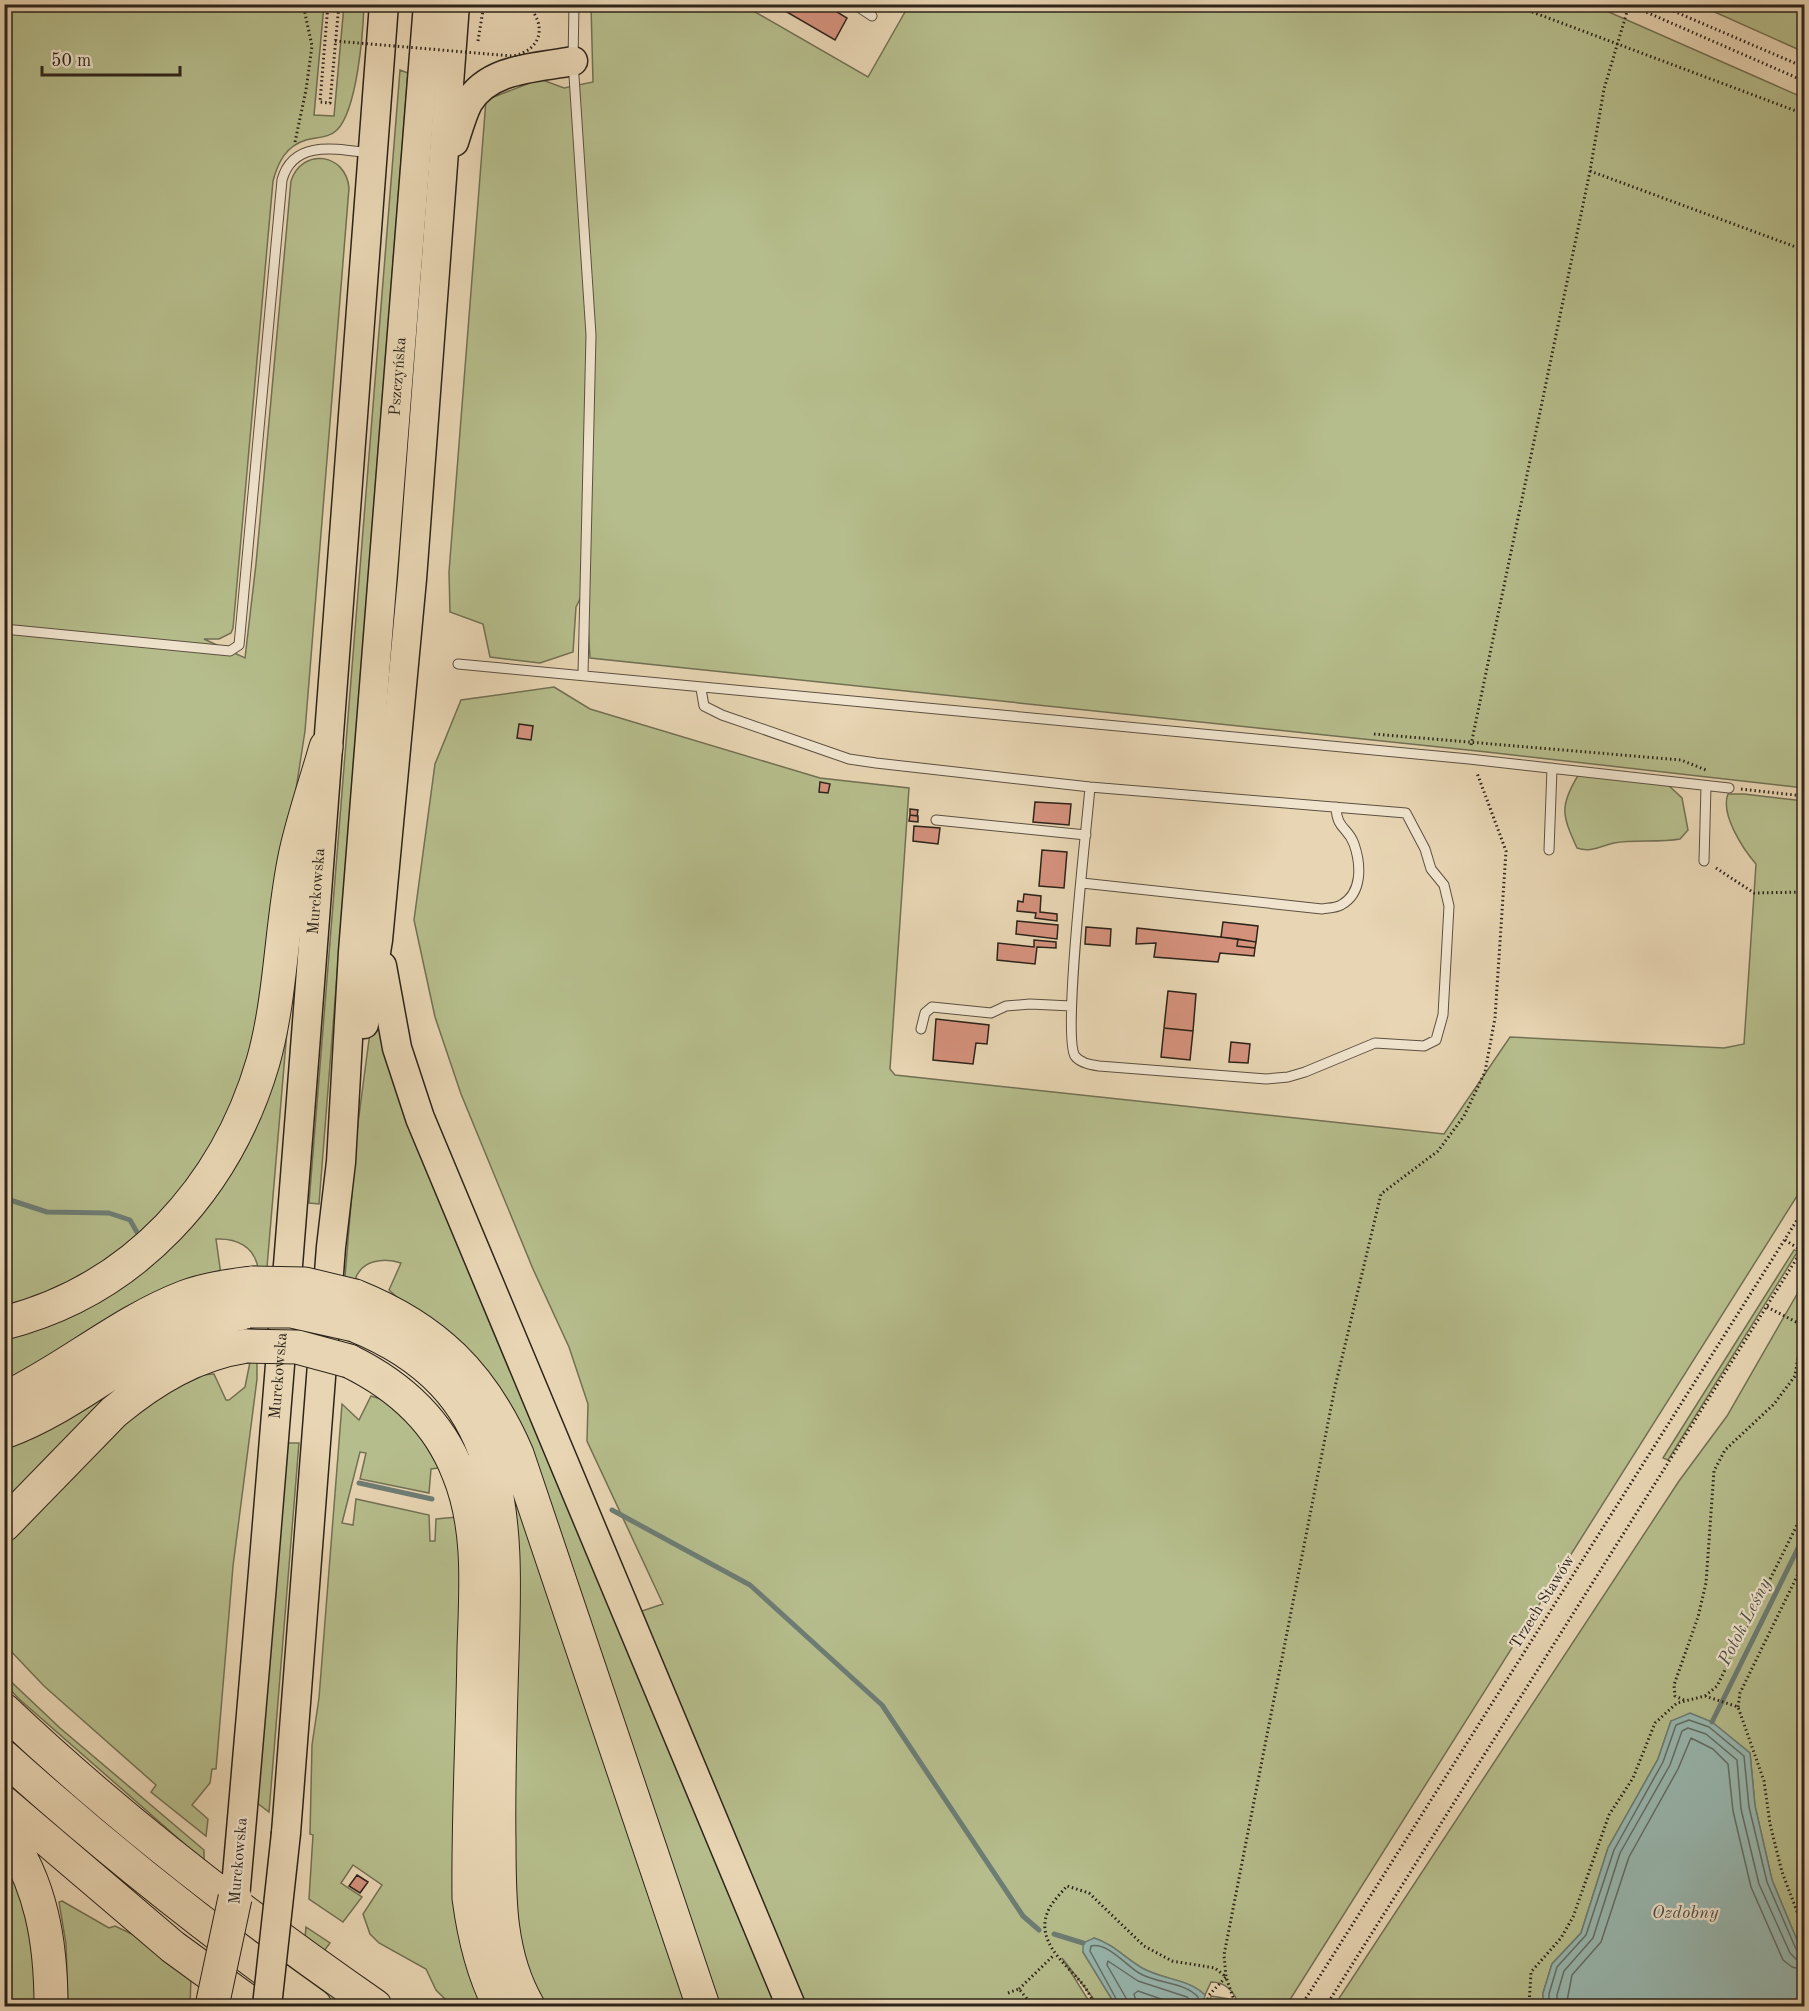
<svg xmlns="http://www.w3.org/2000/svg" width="1809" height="2011" font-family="'Old Standard TT',serif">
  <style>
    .green { fill: #b6bd8c; stroke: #727053; stroke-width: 1.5 }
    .water { fill: #98b8b1; stroke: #6d7d75; stroke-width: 1.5 }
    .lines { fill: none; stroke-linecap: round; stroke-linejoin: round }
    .shore { stroke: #626e66; stroke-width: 1.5 }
    .stream { stroke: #6d7d75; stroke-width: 5 }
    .building { fill: #d4917c; stroke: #2d241a; stroke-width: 1.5 }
    .lane-casing { stroke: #5c5040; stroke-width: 11 }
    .primary-casing { stroke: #2d241a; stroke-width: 31 }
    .highway-casing { stroke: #2d241a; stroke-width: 35 }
    .path { stroke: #2d241a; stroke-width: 3; stroke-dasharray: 1.5 3; stroke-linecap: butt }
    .lane { stroke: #f0e4ce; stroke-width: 9 }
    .primary { stroke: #e8d5b3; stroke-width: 28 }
    .highway { stroke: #e8d5b3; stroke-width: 33 }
    .primary-bridge-casing { stroke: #2d241a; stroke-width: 31; stroke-linecap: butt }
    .highway-bridge-casing { stroke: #2d241a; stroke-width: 35; stroke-linecap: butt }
    .path-bridge { stroke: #2d241a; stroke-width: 3; stroke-dasharray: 1.5 3; stroke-linecap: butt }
    .primary-bridge { stroke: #e8d5b3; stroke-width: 28 }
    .highway-bridge { stroke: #e8d5b3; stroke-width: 33 }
    .labels { text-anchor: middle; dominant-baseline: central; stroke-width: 4.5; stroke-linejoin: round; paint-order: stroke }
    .street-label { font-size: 16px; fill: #2d241a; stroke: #f0e4ce }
    .water-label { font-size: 18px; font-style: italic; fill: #4d5047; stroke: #f0e4ce }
  </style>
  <rect width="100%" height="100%" fill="#e8d5b3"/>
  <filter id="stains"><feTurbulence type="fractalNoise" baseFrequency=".00333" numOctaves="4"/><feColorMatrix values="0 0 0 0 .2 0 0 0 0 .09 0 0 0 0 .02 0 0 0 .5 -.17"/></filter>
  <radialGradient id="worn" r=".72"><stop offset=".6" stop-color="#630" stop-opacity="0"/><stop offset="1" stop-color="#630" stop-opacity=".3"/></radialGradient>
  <path class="green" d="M 4,5 L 324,5 L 314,115 L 334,116 L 344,5 L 364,5 C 363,34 357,110 337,130 C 329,138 317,137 306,140 C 286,146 278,162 273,181 L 233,628 L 231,633 L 219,639 L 204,639 L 245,658 L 256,564 L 291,181 C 302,147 346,153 349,188 L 305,731 L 260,1023 L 224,1136 L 130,1253 L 4,1314 Z
    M 591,5 L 743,5 L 868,77 L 909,5 L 1593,5 L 1804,98 L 1804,788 L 1487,752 L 590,658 L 586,587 L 576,607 L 573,652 L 540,663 L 490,657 L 483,624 L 450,612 L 449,572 L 486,100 L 540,79 L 564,88 L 593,82 Z
    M 1699,5 L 1804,5 L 1804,52 Z
    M 400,70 L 408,73 L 319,1204 L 309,1203 Z
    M 554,687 L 590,709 L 820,778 L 909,788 L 890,1069 L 895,1075 L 1444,1134 L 1510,1037 L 1724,1048 L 1744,1044 L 1756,864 C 1743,849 1720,814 1728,794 L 1744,794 L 1804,801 L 1804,1185 L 1286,2006 L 1239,2006 C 1235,1993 1227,1982 1211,1982 L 1205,1995 C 1187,1978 1163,1980 1142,1968 C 1125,1958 1113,1944 1094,1938 L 1083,1952 L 1116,2006 L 1099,2006 L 1062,1958 L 1092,2006 L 804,2006 L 639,1612 L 663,1604 L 587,1441 L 588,1404 L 569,1347 L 533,1269 L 461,1094 L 435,1017 L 414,920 L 435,764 L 461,700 Z
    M 1579,774 L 1667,784 L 1682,798 L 1688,830 L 1680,839 C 1658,843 1635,839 1614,843 C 1600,846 1591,853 1577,848 C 1562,815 1559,806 1579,774 Z
    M 375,994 L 778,2006 L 712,2006 L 534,1478 L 399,1299 L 389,1290 L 401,1263 C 384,1257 361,1260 355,1280 L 345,1277 L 357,1131 Z
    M 289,1007 L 267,1267 L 258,1268 C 254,1246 236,1238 216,1239 L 221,1275 L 5,1389 L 5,1333 L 143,1266 Z
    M 1794,1250 L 1798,1251 L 1668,1460 L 1663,1458 Z
    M 1804,1282 L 1804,1957 L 1772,1880 L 1755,1806 L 1750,1753 L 1671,1721 L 1658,1759 L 1608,1848 L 1581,1933 L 1552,1964 L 1543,1993 L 1543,2006 L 1334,2006 L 1679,1481 L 1727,1416 Z
    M 248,1323 L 248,1334 L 5,1507 L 5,1442 Z
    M 250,1362 L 257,1362 L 257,1379 L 233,1566 L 216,1769 L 212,1769 L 210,1783 L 192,1805 L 208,1819 L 206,1836 L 151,1792 L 156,1785 L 44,1686 L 5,1645 L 4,1591 L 10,1584 C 8,1572 0,1562 7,1549 L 5,1542 L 143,1404 L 200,1375 L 214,1374 L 226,1400 L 229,1400 L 245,1387 Z
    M 371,1396 L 387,1401 L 429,1444 L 426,1446 L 439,1468 L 431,1469 L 429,1493 L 360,1479 L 366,1453 L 360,1452 L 342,1523 L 353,1525 L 356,1499 L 429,1515 L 430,1541 L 435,1541 L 436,1519 L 457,1517 L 487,2006 L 452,2006 L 436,1990 L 426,1969 L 379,1943 L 370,1934 L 363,1914 L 382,1885 L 353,1865 L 341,1883 L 362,1897 L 343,1922 L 309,1899 L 313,1835 L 310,1834 L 312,1745 L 319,1698 L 342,1404 L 359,1420 Z
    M 489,1418 L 692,2006 L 539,2006 L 513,1936 L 502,1470 Z
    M 288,1443 L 299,1443 L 269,1812 L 257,1803 L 258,1795 L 255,1794 Z
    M 4,1675 L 60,1728 L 204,1850 L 204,1861 L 18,1698 L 5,1684 Z
    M 4,1846 L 21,1878 L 43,2006 L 5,2006 Z
    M 62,1901 L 109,1928 L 115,1926 L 134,1935 L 191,1977 L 190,2006 L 68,2006 L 66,1944 L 59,1902 Z
    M 306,1927 L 330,1943 L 324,1951 L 305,1937 Z
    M 302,1974 L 348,2006 L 335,2006 L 302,1983 Z
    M 1211,1996 L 1229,1999 L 1231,2006 L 1210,2006 Z"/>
  <path class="water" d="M 1690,1713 L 1712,1722 L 1750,1753 L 1755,1806 L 1772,1880 L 1804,1957 L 1804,2006 L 1543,2006 L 1543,1993 L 1552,1964 L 1581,1933 L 1608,1848 L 1658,1759 L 1671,1721 Z
    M 1094,1938 C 1113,1944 1125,1958 1142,1968 C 1163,1980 1187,1978 1205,1995 L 1203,2006 L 1116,2006 L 1083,1952 L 1083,1943 Z"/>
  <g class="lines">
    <path class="shore" d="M 1120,2006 L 1090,1951 L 1091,1946 C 1107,1942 1126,1965 1139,1973 C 1157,1984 1183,1981 1198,1997 L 1198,2006
      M 1128,2006 L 1126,1998 L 1107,1965 L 1108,1961 L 1138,1981 L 1187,1997 L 1190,2000 L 1190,2006
      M 1137,2006 L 1134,1994 L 1138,1991 L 1181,2006
      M 1549,2006 L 1549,1994 L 1557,1967 L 1586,1935 L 1614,1850 L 1663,1762 L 1676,1725 L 1689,1720 L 1709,1727 L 1744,1756 L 1749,1807 L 1767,1882 L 1796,1949 L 1804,1953
      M 1557,2006 L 1557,1995 L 1564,1971 L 1593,1938 L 1620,1853 L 1670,1765 L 1682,1731 L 1688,1728 L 1706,1734 L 1737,1760 L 1741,1809 L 1759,1884 L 1790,1953 L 1796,1959 L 1804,1961
      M 1566,2006 L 1572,1975 L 1601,1942 L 1629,1857 L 1678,1769 L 1691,1738 L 1713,1749 L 1728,1764 L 1733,1811 L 1751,1887 L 1783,1960 L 1792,1967 L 1804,1970"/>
    <path class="stream" d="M 4,1198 L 47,1212 L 109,1213 L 130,1220 L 138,1234
      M 359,1483 L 432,1499
      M 612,1510 L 750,1585 L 882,1705 L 1023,1916 L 1039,1930
      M 1712,1722 L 1804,1536
      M 1054,1934 L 1083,1943"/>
  </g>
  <path class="building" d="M 773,4 L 824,4 L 847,18 L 835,40 Z
    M 519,724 L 533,726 L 531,740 L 517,738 Z
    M 820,782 L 830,784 L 828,793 L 819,792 Z
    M 1035,802 L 1071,804 L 1069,825 L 1033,822 Z
    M 910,809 L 918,810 L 917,816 L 910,815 Z
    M 910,815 L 918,816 L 918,822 L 909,821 Z
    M 914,826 L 940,828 L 938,844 L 913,841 Z
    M 1042,850 L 1067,852 L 1064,888 L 1039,886 Z
    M 1024,894 L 1041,896 L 1040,912 L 1057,914 L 1057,921 L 1035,918 L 1036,913 L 1017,911 L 1018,901 L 1023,902 Z
    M 1017,921 L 1058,925 L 1057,939 L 1016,934 Z
    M 1223,922 L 1258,926 L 1256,942 L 1221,937 Z
    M 1086,927 L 1111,929 L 1110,946 L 1085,944 Z
    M 1137,928 L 1238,939 L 1237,946 L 1255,948 L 1254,956 L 1220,953 L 1218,962 L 1154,957 L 1156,943 L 1136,944 Z
    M 1238,939 L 1256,942 L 1255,948 L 1237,946 Z
    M 1034,940 L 1056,942 L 1056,948 L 1037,947 L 1035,964 L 997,960 L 998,943 L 1034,947 Z
    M 1168,991 L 1196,994 L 1193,1031 L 1164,1028 Z
    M 936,1019 L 989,1025 L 987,1044 L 976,1043 L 973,1064 L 933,1060 Z
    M 1164,1028 L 1193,1031 L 1190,1060 L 1161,1057 Z
    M 1231,1042 L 1250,1044 L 1248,1063 L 1229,1062 Z
    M 357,1875 L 368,1882 L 360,1893 L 349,1886 Z"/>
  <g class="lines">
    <defs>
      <path id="lane" d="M 574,4 L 573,61 L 591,335 L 583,674
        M 854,4 L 872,16
        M 4,629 L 230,651 L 239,645 L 282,180 C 293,139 337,149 370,153
        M 458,664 L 1469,759 L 1729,788
        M 701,689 L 704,706 L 722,715 L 849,759 L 876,763 L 1090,787 L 1406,813 L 1425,849 L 1431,869 L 1444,885 L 1449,906 L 1443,1015 L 1436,1040 L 1424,1046 L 1375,1043 L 1305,1072 L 1288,1077 L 1266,1079 L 1099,1066 C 1091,1065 1080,1063 1075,1056 C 1062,1036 1087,825 1090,787
        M 936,820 L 1086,835
        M 1549,850 L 1552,768
        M 1704,861 L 1706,786
        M 1082,883 L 1322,909 C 1328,908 1336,908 1341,905 C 1363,893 1361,864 1354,844 C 1348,827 1337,830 1336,807
        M 921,1029 L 925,1013 L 932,1007 L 991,1013 L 1006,1006 L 1030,1004 L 1071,1006"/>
      <g id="primary">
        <path d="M 454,142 C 458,130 462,115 468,103 C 489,67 538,68 573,61"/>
        <path d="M 382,966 L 397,1048 L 420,1118 L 791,2006"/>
        <path d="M 364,1024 L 378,940 L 412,579 L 455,4"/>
        <path id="s1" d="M 286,1833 L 331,1247 L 341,1162 L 353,952 L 428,4"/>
        <path id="s2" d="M 235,1898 C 291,1267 336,636 384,4"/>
      </g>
      <path id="highway" d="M 355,1296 C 435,1328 483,1375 517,1454 L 703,2006
        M 4,1323 C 134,1290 226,1188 263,1062 C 282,995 281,920 296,852 C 304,816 316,782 326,747
        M 354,1325 C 509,1387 507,1513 502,1656 C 500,1719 498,1781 499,1843 C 499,1899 499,1956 528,2006
        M 349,1361 C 398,1385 438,1420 458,1472 C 481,1527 476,1589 474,1648 C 473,1731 468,1815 469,1898 C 474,1936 482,1972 500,2006
        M 4,1399 C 67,1369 120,1322 185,1297 C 206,1289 230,1286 252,1283
        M 4,1432 C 65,1410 115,1366 172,1336 C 196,1323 223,1318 250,1311
        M 4,1525 L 114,1412 C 154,1379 195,1354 247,1346
        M 4,1710 C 119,1819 245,1916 375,2006
        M 4,1757 C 103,1846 207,1929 315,2006
        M 4,1803 L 173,1947 L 254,2006
        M 4,1831 C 42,1883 51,1944 51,2006"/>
    </defs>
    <use href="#lane" class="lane-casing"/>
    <use href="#primary" class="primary-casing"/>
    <use href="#highway" class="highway-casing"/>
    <path class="path" d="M 328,4 L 320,102 L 330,103 L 339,4
      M 1511,4 L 1804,114
      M 1657,4 L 1804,67
      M 1781,4 L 1804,15
      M 1630,5 L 1804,81
      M 478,41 L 484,4
      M 295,142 L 306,90 L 312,46 L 303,4
      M 1590,171 L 1804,250
      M 1374,734 L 1681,760 L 1706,770
      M 1471,745 L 1590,171 L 1604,89 L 1629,5
      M 1741,789 L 1804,796
      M 1716,868 L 1754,893 L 1804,892
      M 1785,1240 L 1804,1252
      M 1767,1307 L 1802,1325
      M 1705,1696 L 1717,1686 L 1804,1511
      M 1684,1700 L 1675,1696 L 1674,1685 L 1698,1617 L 1706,1583 L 1714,1471 L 1725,1450 L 1774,1404 L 1795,1376 L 1804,1320
      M 1738,1707 L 1740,1693 L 1804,1562
      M 1019,1989 L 1054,1955
      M 1008,1993 L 1019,1989 L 1033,2006
      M 1096,2006 C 1091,1998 1087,1989 1081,1982 C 1063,1962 1034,1939 1049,1909 C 1053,1901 1061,1893 1067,1886 L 1089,1893 L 1144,1946 L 1172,1961 L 1215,1968 L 1226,1977 L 1209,1995 L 1206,2006
      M 1236,2006 L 1226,1977 L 1224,1955 L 1335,1387 L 1381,1194 L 1438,1151 L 1464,1116 L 1485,1072 L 1495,1018 L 1506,851 L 1477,773
      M 1301,2006 L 1804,1209
      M 1326,2006 L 1804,1247
      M 1529,2006 L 1531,1972 L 1561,1938 L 1573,1917 L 1609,1815 L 1633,1778 L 1655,1723 L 1677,1703 L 1705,1696 L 1738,1707 L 1764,1781 L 1770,1824 L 1782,1872 L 1804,1930"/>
    <use href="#lane" class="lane"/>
    <use href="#primary" class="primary"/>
    <use href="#highway" class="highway"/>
    <defs>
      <path id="primary-bridge" d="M 267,2006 L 286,1833"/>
      <path id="highway-bridge" d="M 252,1283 L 305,1284 L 355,1296
        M 250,1311 L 291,1311 L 354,1325
        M 247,1346 L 297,1347 L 349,1361
        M 212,2006 L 235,1898"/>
    </defs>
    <use href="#primary-bridge" class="primary-bridge-casing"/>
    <use href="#highway-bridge" class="highway-bridge-casing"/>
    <path class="path-bridge" d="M 335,41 L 512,56 C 542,51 548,24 526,4"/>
    <use href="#primary-bridge" class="primary-bridge"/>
    <use href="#highway-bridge" class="highway-bridge"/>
  </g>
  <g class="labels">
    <g class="street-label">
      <text stroke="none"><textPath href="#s1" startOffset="1461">Pszczyńska</textPath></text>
      <text stroke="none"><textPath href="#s2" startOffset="1010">Murckowska</textPath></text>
      <text stroke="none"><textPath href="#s2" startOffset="524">Murckowska</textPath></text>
      <text transform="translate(1543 1602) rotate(-58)">Trzech Stawów</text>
      <text transform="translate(239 1861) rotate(-85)">Murckowska</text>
    </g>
    <g class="water-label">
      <text transform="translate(1745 1622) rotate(-63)">Potok Leśny</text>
      <text x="1685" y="1913">Ozdobny</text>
    </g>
  </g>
  <rect width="1809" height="2011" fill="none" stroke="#e8d5b3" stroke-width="24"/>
  <rect x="6" y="6" width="1797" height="1999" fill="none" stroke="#2d241a" stroke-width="3"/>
  <rect x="12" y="12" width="1785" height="1987" fill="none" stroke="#2d241a" stroke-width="1.5"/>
  <path d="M42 66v9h138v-9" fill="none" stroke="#2d241a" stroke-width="3"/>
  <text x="51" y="66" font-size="18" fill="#2d241a" stroke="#f0e4ce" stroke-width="4.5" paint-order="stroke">50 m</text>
  <rect width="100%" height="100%" filter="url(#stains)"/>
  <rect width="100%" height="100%" fill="url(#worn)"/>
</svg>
